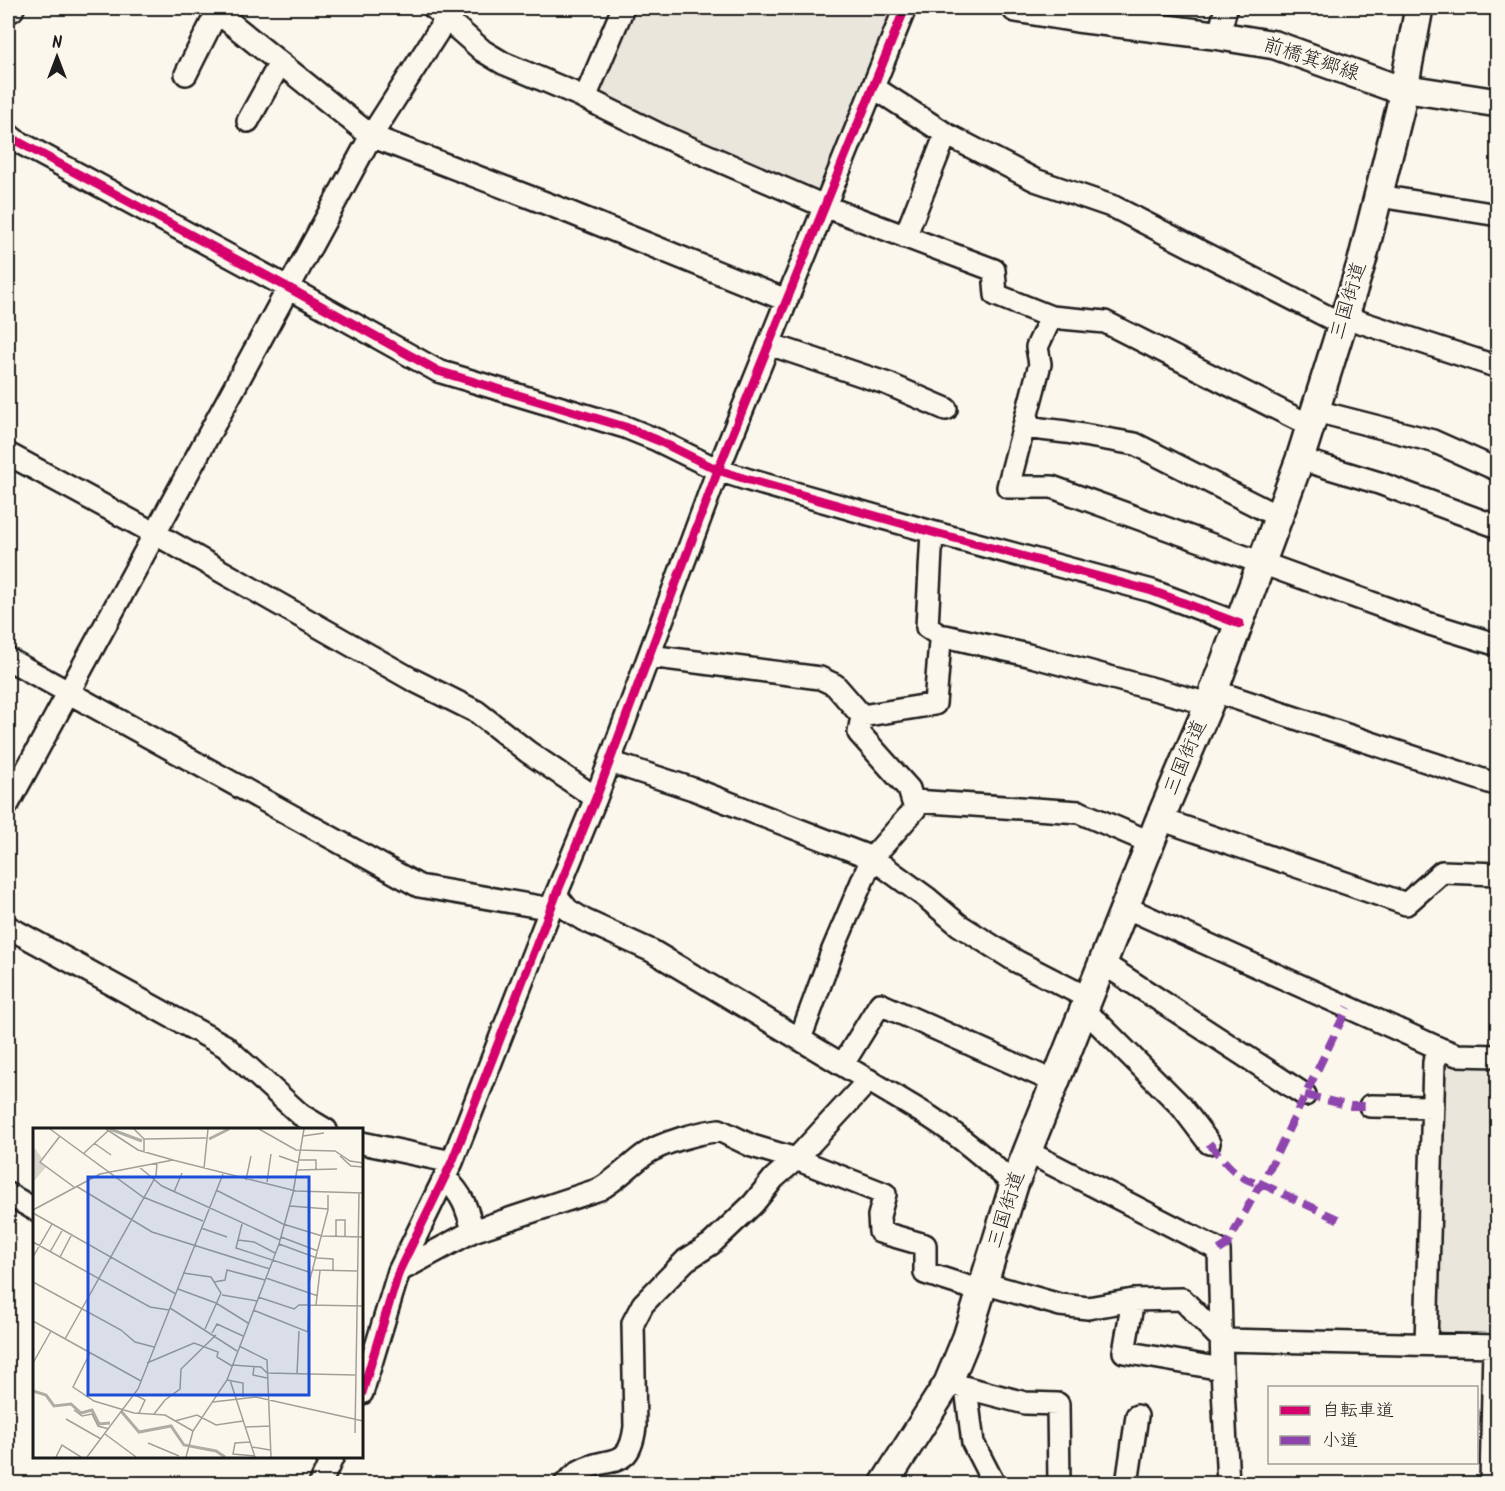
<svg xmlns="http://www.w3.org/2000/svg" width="1505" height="1491" font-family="Kalam,'Klee One',sans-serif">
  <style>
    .built { fill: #eae6dc }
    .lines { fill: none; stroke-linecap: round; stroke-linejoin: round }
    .minor-casing { stroke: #1c1c1c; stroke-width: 26 }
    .major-casing { stroke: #1c1c1c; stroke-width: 32 }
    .minor { stroke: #fbf7ec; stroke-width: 21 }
    .major { stroke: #fbf7ec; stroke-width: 27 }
    .quiet { stroke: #8e44ad; stroke-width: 8; stroke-dasharray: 15 8; stroke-linecap: butt }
    .cycleway-casing { stroke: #fbf7ec; stroke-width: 13 }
    .cycleway { stroke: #d6006c; stroke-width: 9 }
    .labels { text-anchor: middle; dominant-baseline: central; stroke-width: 5; stroke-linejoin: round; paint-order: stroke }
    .street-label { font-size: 20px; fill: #1c1c1c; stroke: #fbf7ec }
    .inset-river { fill: none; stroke: #afaca5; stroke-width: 3 }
    .inset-road { fill: none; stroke: #a29f99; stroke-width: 1.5 }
    .view { fill: #1d4ed8; fill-opacity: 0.15; stroke: #1d4ed8; stroke-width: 3 }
    .inset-edge { fill: none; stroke: #1c1c1c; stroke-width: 3 }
  </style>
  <rect width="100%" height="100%" fill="#fbf7ec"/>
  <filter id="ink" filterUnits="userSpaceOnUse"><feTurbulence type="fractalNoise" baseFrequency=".0167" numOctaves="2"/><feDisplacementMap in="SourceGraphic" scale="12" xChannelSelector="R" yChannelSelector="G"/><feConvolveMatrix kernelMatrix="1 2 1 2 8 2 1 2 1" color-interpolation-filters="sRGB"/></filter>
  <g filter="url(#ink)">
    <path class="built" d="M 627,8 L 891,8 L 814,198 L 590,96 Z
      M 1440,1066 L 1497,1069 L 1497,1334 L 1434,1332 Z"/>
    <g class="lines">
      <defs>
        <path id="minor" d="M 212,8 L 371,136 L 566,211 L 786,300
          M 434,8 L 483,51 L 503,63 L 579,95 L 660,135 L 824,206 L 994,270 L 996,295 L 1051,317 L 1105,322 L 1311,426
          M 1219,35 L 1226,8
          M 186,74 L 217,12
          M 873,87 L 946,134 L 1035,180 L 1114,207 L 1332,319 L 1345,317 L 1498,367
          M 585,98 L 623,8
          M 248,121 L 280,63
          M 8,134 L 15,140 L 289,288 L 438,371 L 625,427 L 657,440 L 718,470 L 749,480 L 932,532 L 1152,591 L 1240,624
          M 1379,196 L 1498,215
          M 905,237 L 946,134
          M 1051,317 L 1037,347 L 1040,364 L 1008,487 L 1052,487 L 1430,624 L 1498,645
          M 769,344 L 888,384 L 946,409
          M 1316,411 L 1433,441 L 1498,470
          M 1024,427 L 1066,432 L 1135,444 L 1279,517
          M 8,454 L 154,533 L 411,679 L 477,712 L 528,752 L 596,798
          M 1300,459 L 1379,483 L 1498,527
          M 932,532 L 927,627 L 942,637
          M 649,656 L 820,678 L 835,685 L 862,716 L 859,733 L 909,789 L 915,809 L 872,858 L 832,952 L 800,1039
          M 8,659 L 419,886 L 552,909
          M 1214,691 L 1498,785
          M 862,716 L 935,704 L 940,641 L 945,636 L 1028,655 L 1209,704
          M 610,762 L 693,789 L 872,858 L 927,898 L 959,925 L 1016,961 L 1090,999
          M 914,801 L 1079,812 L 1152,843
          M 8,804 L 371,136 L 453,8
          M 1160,819 L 1406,904 L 1442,872 L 1498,874
          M 556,895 L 568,910 L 584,920 L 652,951 L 930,1117 C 961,1137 988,1160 1014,1185
          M 1125,907 L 1441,1049 L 1457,1055 L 1498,1056
          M 8,927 L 225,1046 L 301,1115 L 326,1130
          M 1104,964 L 1305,1095
          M 1084,1013 L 1097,1022 L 1181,1106 L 1209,1143
          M 843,1064 L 880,1004 L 1055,1082
          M 1370,1106 L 1433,1107
          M 362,1143 L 452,1162
          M 1028,1152 L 1219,1250 L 1222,1369 L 1228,1484
          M 445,1178 C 463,1195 467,1208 473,1231
          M 8,1194 L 34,1209
          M 399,1271 L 473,1231 L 600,1189 C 616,1180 629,1166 644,1155 C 662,1142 698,1133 719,1130 L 752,1146 L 796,1159 L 885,1194 L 879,1216 L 880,1232 L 925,1245 L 925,1273 L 981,1291
          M 983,1283 L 1060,1305 L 1088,1308 L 1133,1300 L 1182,1299 L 1222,1340 L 1498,1346
          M 1133,1300 L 1124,1352 L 1222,1369
          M 1426,1344 L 1434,1062 L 1441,1049
          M 948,1383 L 1025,1403 L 1058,1404 L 1059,1484
          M 966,1388 L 973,1443 L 994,1484
          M 362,1393 L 399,1271 L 452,1162 L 556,895 L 596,798 L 718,470 L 905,8
          M 320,1484 L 333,1456
          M 565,1484 C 570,1480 575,1474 580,1471 C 609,1454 629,1473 635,1427 L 633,1323 L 643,1304 L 686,1260 L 711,1244 L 753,1204 L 774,1178 L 796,1159 L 869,1080
          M 1127,1484 L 1137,1416
          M 1491,1484 L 1494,1346"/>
        <path id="major" d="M 1016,8 L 1077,18 L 1214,35 L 1275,45 L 1389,86 L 1498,103
          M 8,9 L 10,8
          M 884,1484 L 948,1383 L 967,1337 L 1014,1185 L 1160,819 L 1209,704 L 1300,459 L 1362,261 L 1400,109 L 1419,8"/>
      </defs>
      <use href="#minor" class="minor-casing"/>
      <use href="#major" class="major-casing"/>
      <use href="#minor" class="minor"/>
      <use href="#major" class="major"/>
      <path class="quiet" d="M 1305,1095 L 1351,1106 L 1370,1106
        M 1209,1143 C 1223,1160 1239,1182 1262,1184 L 1344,1222
        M 1219,1250 L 1227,1245 L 1258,1188 L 1262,1184 L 1348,1007"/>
      <defs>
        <path id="cycleway" d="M 8,134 L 15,140 L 289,288 L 438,371 L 625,427 L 657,440 L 718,470 L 749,480 L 932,532 L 1152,591 L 1240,624
          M 362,1393 L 399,1271 L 452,1162 L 556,895 L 596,798 L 718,470 L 905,8"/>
      </defs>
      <use href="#cycleway" class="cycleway-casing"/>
      <use href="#cycleway" class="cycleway"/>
    </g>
  </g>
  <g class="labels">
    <g class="street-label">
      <text transform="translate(1311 60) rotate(18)">前橋箕郷線</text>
      <text transform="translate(1349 301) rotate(-73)">三国街道</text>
      <text transform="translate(1186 758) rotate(-67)">三国街道</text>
      <text transform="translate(1007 1210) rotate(-72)">三国街道</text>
    </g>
  </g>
  <g transform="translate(33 1128)">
    <rect width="330" height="330" fill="#fbf7ec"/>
    <path d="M 0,18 L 9,30 L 6,34 L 13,39 L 0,54 Z" fill="#dad7ce"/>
    <path class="inset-river" d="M 77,1 L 109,13M 176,11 L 196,1M 0,263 L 13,267 L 21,278 L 38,276 L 48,285 L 59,282 L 66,296 L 77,295M 88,283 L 106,304 L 138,298 L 151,317 L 183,323 L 192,329"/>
    <path class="inset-road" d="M 17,1 L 110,69 L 170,93M 73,1 L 105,22 L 140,32M 101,1 L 111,11 L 111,24M 226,1 L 263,22 L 302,23 L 317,33 L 330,35M 27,8 L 7,34 L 41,59M 270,8 L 291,5M 111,11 L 173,10M 61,15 L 78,27M 51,25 L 76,2M 246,28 L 266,35M 307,28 L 318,38 L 330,39M 266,32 L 283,32 L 283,42M 105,38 L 129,58 L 247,112M 171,40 L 175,1M 264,42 L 304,41M 213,52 L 218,28M 234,54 L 238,26M 43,58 L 119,104 L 237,141M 183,62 L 250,96 L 289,108 L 330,109M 141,64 L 149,45M 257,78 L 295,81M 0,82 L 67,46 L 140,32 L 263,63 L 330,65M 0,85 L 143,166M 209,96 L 203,120 L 279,145M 168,100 L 194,109M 303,108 L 303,92 L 312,92 L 312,108M 248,109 L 285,123M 205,112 L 221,114 L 242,125M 0,114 L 117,179 L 136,182M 246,116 L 284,130 L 300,131 L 300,143M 17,124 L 30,101M 0,129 L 19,96M 27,129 L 39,106M 280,142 L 324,143M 150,145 L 178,149 L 188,165 L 172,201M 233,150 L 285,168M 0,154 L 88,202 L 102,214 L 121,219M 181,154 L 192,152 L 194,142 L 232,152M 276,155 L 295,82 L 295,67M 145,161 L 183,175 L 215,195M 189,167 L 224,173M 225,169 L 261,181 L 266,177 L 276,177M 283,177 L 287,143M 137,180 L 204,223M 220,182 L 275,204 L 276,177 L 330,178M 0,193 L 108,253M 179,205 L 184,196 L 210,208M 32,211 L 123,48 L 124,35M 206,218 L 234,232 L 238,329M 57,225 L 40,259 L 61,273 L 101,285 L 132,287 L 160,303M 0,235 L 18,203M 114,235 L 161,215 L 185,224 L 184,229 L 199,238M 199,237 L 228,239 L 234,245 L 322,247M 221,239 L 220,247 L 234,250M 264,246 L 266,203M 194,252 L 210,255 L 210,269M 197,252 L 222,329M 102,267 L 112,272 L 106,285M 180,274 L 223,269 L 330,293M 41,282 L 49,288 L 59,286 L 65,298 L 76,301M 121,286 L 132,272 L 147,261 L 148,241 L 183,207M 33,291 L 68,311M 142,293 L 164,287 L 183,297 L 210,293M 213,299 L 236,298M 322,305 L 326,65M 72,306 L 103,329M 217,314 L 202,315 L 200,326 L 222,328M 115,315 L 146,328M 219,319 L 237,322M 23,329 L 29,317 L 48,329M 54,329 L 105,261 L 190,46M 153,329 L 160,303 L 194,252 L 246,116 L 260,65 L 271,1"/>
    <path class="view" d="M 55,49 L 276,49 L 276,267 L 55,267 Z"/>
    <rect width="330" height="330" class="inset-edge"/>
  </g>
  <rect width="1505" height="1491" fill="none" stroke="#fbf7ec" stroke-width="30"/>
  <rect x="15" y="15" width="1475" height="1461" fill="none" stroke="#1c1c1c" stroke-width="2" filter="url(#ink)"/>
  <rect x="1268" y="1386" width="210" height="78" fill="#fbf7ec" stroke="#a29f99" stroke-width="1.5"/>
  <rect x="1280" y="1406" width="30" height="9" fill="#d6006c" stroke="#a29f99" stroke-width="1.5"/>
  <text x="1322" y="1416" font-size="18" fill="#1c1c1c">自転車道</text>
  <rect x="1280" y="1436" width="30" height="9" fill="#8e44ad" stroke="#a29f99" stroke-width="1.5"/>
  <text x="1322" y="1446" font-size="18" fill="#1c1c1c">小道</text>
  <g transform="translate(57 57)" stroke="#fbf7ec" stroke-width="4.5" paint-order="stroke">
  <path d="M0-4.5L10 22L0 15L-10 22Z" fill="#1c1c1c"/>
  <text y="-9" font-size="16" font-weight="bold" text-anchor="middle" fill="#1c1c1c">N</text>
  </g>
</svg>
